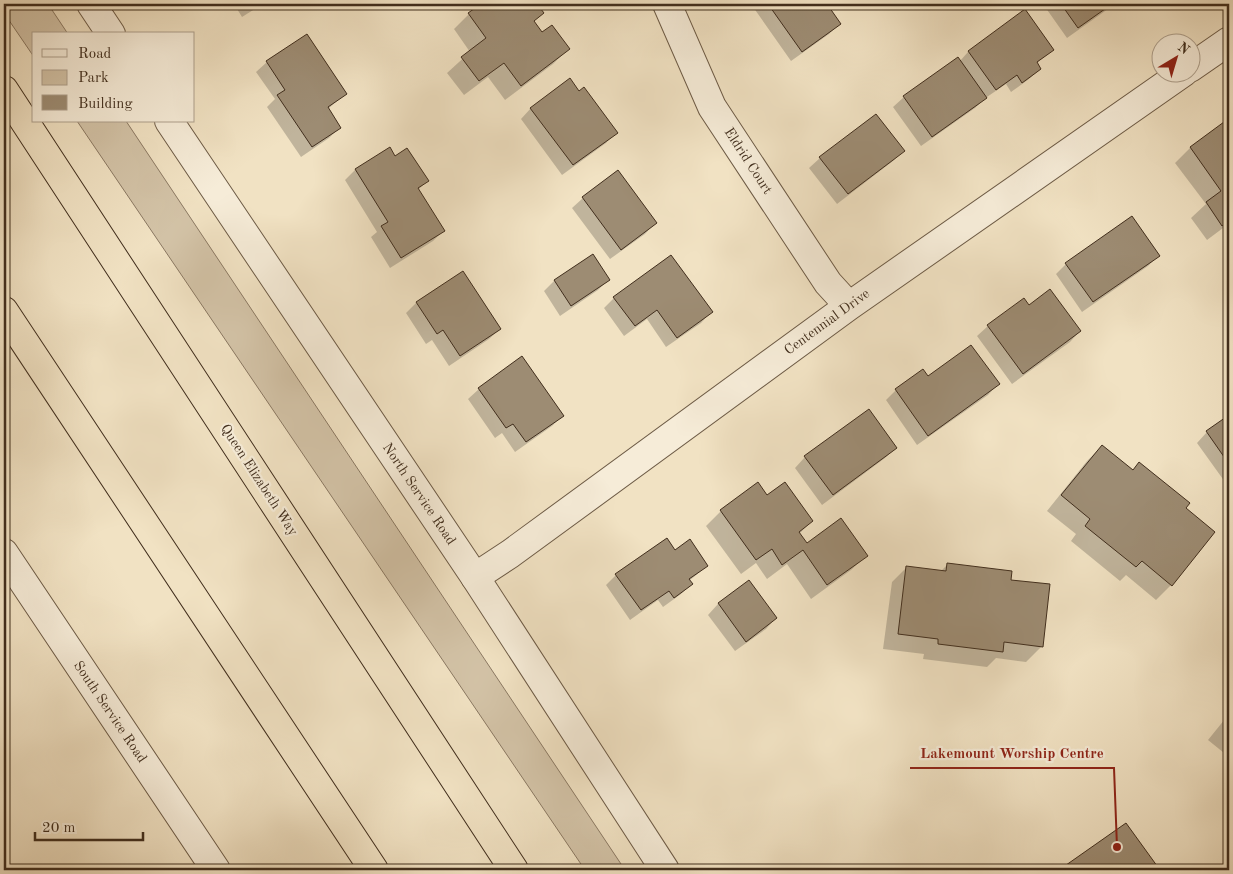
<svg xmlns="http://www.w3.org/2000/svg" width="1233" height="874" font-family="'Old Standard TT',serif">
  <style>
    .green { fill: #d3c3a7; stroke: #8a7862 }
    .shadow { fill: #0003 }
    .building { fill: #9d8c73; stroke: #412e1d }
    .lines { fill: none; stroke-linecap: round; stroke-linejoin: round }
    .minor-casing { stroke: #6d5b46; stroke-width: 30 }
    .tertiary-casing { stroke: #6d5b46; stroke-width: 30 }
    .motorway-casing { stroke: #412e1d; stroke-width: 30 }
    .minor { stroke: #f6ecd8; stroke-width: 28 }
    .tertiary { stroke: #f6ecd8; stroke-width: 28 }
    .motorway { stroke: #f1e2c3; stroke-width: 28 }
    .labels { text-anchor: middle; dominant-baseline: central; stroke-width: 4.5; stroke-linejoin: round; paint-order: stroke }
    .street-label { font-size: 14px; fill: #412e1d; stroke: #f6ecd8 }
    .leader { fill: none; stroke: #8f2418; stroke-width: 2 }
    .callout-dot { fill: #8f2418; stroke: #f6ecd8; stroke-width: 2 }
    .callout-label { font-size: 15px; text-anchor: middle; font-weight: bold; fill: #8f2418; stroke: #f6ecd8; stroke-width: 4.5; stroke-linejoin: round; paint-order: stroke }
  </style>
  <rect width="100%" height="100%" fill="#f1e2c3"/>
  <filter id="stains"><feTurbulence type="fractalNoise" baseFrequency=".004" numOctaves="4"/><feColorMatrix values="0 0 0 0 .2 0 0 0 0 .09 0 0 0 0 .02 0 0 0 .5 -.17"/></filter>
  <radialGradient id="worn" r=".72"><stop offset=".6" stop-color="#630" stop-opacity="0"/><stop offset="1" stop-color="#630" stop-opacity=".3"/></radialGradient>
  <path class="green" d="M 4,4 L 48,4 L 68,34 L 34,34 L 34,57 L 4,13 Z
    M 77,121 L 126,121 L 625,870 L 585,870 Z"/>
  <path class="shadow" d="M 234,4 L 263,4 L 242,17 Z
    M 483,4 L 536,4 L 542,13 L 533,22 L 542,34 L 568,49 L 553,64 L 505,100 L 488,77 L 464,95 L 447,73 L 470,52 L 454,29 L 469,14 Z
    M 751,4 L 825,4 L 839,24 L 829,34 L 791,61 Z
    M 1043,4 L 1115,4 L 1067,38 Z
    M 1025,11 L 1053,49 L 1036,64 L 1040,69 L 1029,79 L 1011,92 L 1006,84 L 984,99 L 975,108 L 921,146 L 893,107 L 904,97 L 960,61 L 968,52 Z
    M 267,62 L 345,94 L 328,109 L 340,127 L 329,138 L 301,157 L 267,107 L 275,99 L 256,72 Z
    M 579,92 L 616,132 L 606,143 L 562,175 L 521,119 L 531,108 Z
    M 1228,120 L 1229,237 L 1223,228 L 1207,240 L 1191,218 L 1206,204 L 1175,163 L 1190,148 Z
    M 389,149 L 395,158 L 427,181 L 418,190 L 443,231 L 433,241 L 390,268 L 371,237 L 377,232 L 345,180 L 355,170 Z
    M 903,151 L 893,161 L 837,204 L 809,168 L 820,158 Z
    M 583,198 L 655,223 L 645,234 L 610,259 L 572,208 Z
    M 592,256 L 608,280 L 598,290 L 560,316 L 544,291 L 554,281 Z
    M 1158,256 L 1148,266 L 1082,312 L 1056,274 L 1066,264 Z
    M 614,298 L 711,312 L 701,323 L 666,347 L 647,319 L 624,336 L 604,308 Z
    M 416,303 L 500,329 L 489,339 L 449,366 L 432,340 L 426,344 L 406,313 Z
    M 1028,306 L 1080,331 L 1070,342 L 1012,384 L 977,336 L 988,326 Z
    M 522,358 L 563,415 L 552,426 L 515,452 L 502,433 L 495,438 L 468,399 L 479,389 Z
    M 927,377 L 998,384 L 988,395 L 917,445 L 886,400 L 896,390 Z
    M 869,411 L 896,448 L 885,458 L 822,505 L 795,468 L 805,457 Z
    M 1229,417 L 1229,479 L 1225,482 L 1197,443 L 1207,432 Z
    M 1102,446 L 1132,471 L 1139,464 L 1184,508 L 1171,585 L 1156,600 L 1126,575 L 1120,581 L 1071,541 L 1076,534 L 1047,511 L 1087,461 Z
    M 721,511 L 812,521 L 799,534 L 806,544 L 866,556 L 851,570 L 811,599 L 787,564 L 767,579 L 756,563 L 741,574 L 706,526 Z
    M 675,552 L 707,566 L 689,581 L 691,584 L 681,594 L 663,607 L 658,600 L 630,620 L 606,585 L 616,575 Z
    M 948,564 L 1010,581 L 1041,647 L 1026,662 L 996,658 L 987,667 L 923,659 L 924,654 L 883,649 L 892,582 L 907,567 L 941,571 Z
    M 749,582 L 776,618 L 766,629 L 735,651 L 708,615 L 718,604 Z
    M 1229,714 L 1229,757 L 1208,740 Z
    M 1125,825 L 1158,870 L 1061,870 Z"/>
  <path class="building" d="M 481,4 L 537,4 L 544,13 L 534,21 L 542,32 L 552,25 L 570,49 L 521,86 L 504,63 L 479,81 L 461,57 L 486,38 L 468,13 Z
    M 768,4 L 827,4 L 841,24 L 802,52 Z
    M 1061,4 L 1112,4 L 1078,28 Z
    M 1025,9 L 1054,50 L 1037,62 L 1041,69 L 1022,83 L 1017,75 L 996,90 L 968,51 Z
    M 307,34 L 347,94 L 328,107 L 341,128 L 312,147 L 277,95 L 285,90 L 266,61 Z
    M 958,57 L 987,98 L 932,137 L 903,96 Z
    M 570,78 L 579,91 L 584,87 L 618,133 L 573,165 L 530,108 Z
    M 876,114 L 905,151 L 848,194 L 819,157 Z
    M 1228,119 L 1229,220 L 1222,226 L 1206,202 L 1221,191 L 1190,147 Z
    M 390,147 L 395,156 L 407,148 L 429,181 L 418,188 L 445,231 L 401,258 L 381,226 L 388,222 L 355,169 Z
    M 618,170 L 657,223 L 621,250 L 582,197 Z
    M 1132,216 L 1160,256 L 1093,302 L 1065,263 Z
    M 593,254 L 610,280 L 571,306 L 554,280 Z
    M 671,255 L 713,312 L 677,338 L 657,310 L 635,326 L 613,297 Z
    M 463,271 L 501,329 L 460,356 L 443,330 L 437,334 L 416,302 Z
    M 1050,289 L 1081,331 L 1023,374 L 987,325 L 1024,298 L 1029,305 Z
    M 971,345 L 1000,384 L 928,436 L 895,389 L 923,369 L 928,376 Z
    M 522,356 L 564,416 L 526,442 L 513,424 L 506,428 L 478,388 Z
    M 869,409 L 897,448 L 833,495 L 804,456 Z
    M 1229,415 L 1229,464 L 1206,431 Z
    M 1102,445 L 1133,470 L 1139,462 L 1190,503 L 1186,508 L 1215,532 L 1172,586 L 1142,561 L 1136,567 L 1085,526 L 1090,519 L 1061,495 Z
    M 758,482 L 767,495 L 785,482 L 813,521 L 799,532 L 807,543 L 841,518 L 868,556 L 827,585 L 803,550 L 782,565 L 772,549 L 756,560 L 720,510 Z
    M 667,538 L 675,550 L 690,539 L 708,566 L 689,579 L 693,584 L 674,598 L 669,591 L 641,610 L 615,574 Z
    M 947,563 L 1012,571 L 1011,580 L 1050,584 L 1043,647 L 1004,642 L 1003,652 L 938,644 L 938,639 L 898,634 L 906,566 L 946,571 Z
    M 749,580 L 777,618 L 746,642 L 718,603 Z
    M 1126,823 L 1160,870 L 1059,870 Z"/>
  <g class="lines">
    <defs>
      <path id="minor" d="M 667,4 L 712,107 L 828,283 L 849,306
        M 1190,68 L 1229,41
        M 475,577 L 510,554 L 849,306 L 1184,72"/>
      <path id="tertiary" d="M 91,4 L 111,34
        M 169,121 L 475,577 L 665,870
        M 4,553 L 216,870"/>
      <path id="motorway" d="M 4,90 L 514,870
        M 4,311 L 374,870"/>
    </defs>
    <use href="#minor" class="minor-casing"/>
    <use href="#tertiary" class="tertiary-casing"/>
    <use href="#motorway" class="motorway-casing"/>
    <use href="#minor" class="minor"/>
    <use href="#tertiary" class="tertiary"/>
    <use href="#motorway" class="motorway"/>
  </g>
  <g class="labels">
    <g class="street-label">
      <text transform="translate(748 161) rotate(57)">Eldrid Court</text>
      <text transform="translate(827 322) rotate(-36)">Centennial Drive</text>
      <text transform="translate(259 480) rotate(57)">Queen Elizabeth Way</text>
      <text transform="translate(419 494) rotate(56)">North Service Road</text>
      <text transform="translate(110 712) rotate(56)">South Service Road</text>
    </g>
  </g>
  <path class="leader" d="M1117 847L1114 768H910"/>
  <circle class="callout-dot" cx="1117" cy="847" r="5"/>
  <g class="callout-label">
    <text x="1012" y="758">Lakemount Worship Centre</text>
  </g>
  <rect width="1233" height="874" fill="none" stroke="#f1e2c3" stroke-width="20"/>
  <rect x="5" y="5" width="1223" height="864" fill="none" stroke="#412e1d" stroke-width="2.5"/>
  <rect x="10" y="10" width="1213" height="854" fill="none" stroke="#412e1d"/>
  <rect x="32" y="32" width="162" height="90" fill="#f6ecd8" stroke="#aea08d"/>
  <rect x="42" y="49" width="25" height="8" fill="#f6ecd8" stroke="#aea08d"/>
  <text x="78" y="58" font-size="15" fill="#412e1d">Road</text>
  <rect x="42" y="70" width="25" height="15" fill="#d3c3a7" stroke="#aea08d"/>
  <text x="78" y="82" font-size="15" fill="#412e1d">Park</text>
  <rect x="42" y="95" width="25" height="15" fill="#9d8c73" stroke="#aea08d"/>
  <text x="78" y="108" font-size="15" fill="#412e1d">Building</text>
  <g transform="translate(1176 58) rotate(38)"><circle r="24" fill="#f6ecd8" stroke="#aea08d"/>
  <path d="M0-4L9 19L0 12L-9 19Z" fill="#8f2418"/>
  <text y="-8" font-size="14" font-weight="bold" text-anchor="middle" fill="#412e1d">N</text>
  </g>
  <path d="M35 832v8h108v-8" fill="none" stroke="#412e1d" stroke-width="2.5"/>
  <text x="42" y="832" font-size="15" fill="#412e1d" stroke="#f6ecd8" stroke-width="4" paint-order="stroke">20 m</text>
  <rect width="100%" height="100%" filter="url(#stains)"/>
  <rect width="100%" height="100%" fill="url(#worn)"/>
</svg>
